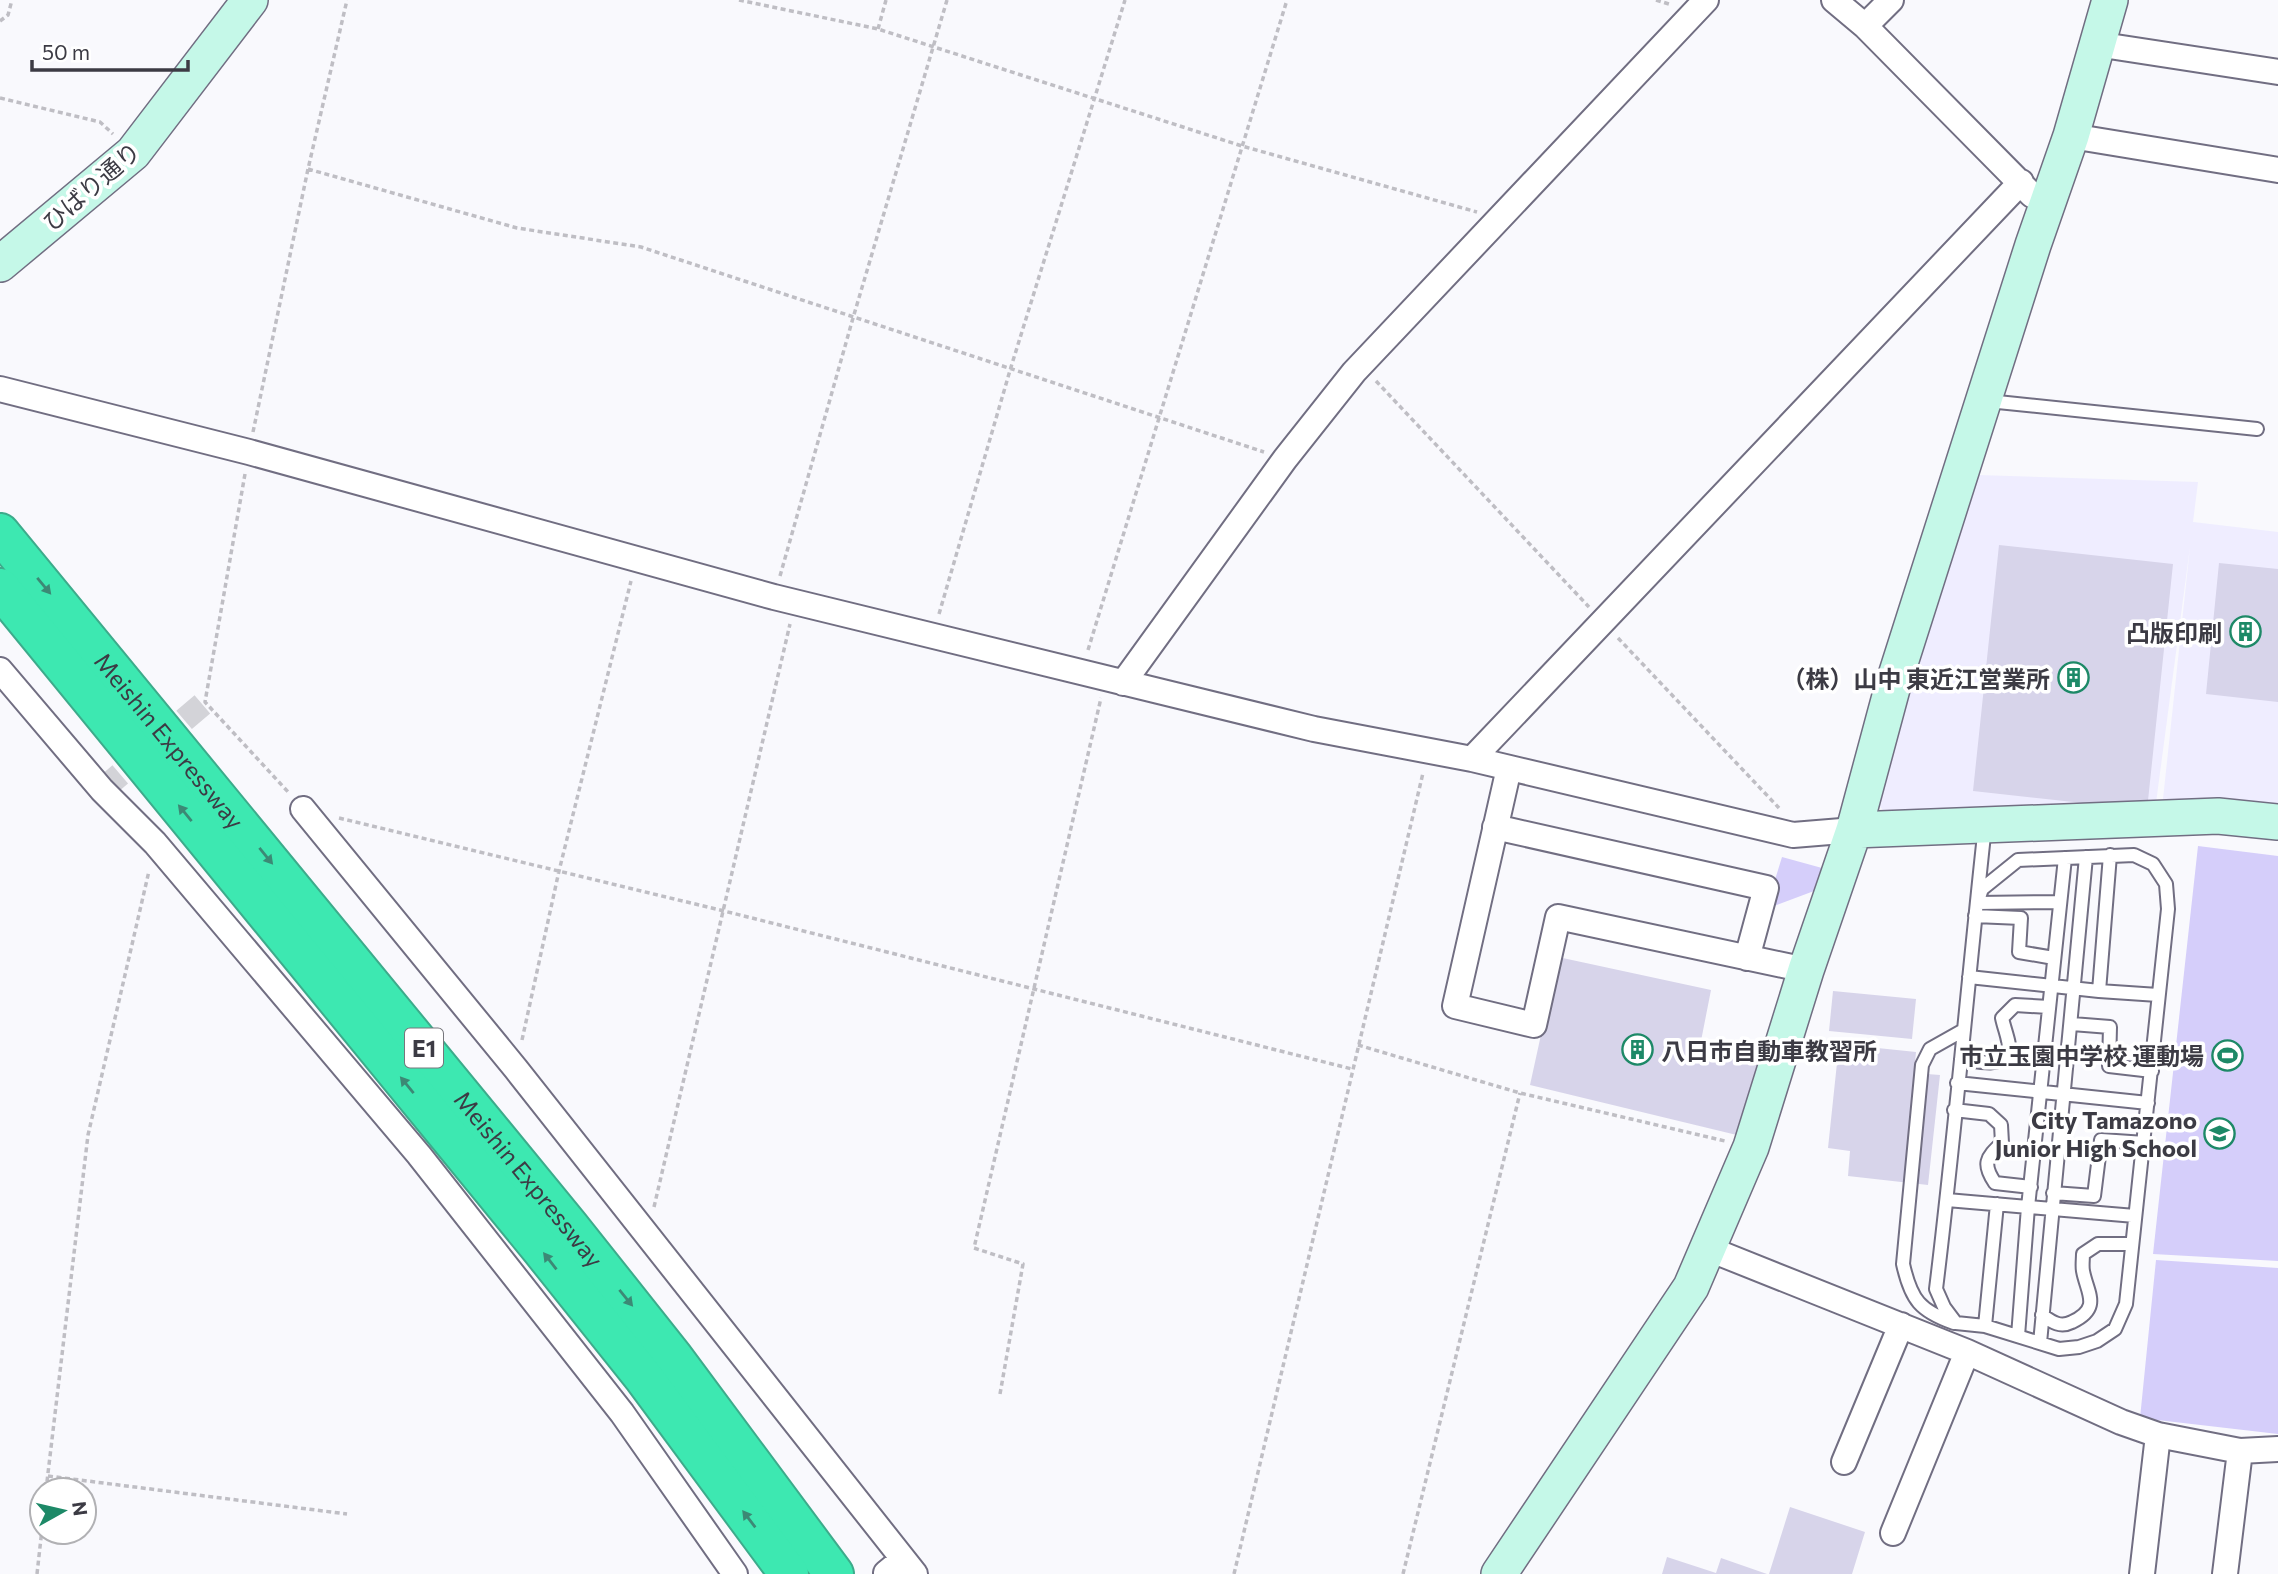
<svg xmlns="http://www.w3.org/2000/svg" width="2278" height="1574" font-family="Commissioner,'Noto Sans JP',sans-serif">
  <style>
    .built { fill: #efedff }
    .green { fill: #d5cefa }
    .building { fill: #d7d4ea }
    .lines { fill: none; stroke-linecap: round; stroke-linejoin: round }
    .street-tunnel { stroke: #d3d3d8; stroke-width: 24; stroke-dasharray: 24 12; stroke-linecap: butt }
    .lane-casing { stroke: #716e82; stroke-width: 16 }
    .street-casing { stroke: #716e82; stroke-width: 28 }
    .secondary-casing { stroke: #716e82; stroke-width: 38 }
    .highway-casing { stroke: #3dab8b; stroke-width: 42 }
    .path { stroke: #bfbec4; stroke-width: 3.5; stroke-dasharray: 5 3.5; stroke-linecap: butt }
    .lane { stroke: #fff; stroke-width: 12 }
    .street { stroke: #fff; stroke-width: 24 }
    .secondary { stroke: #c5f8e8; stroke-width: 35 }
    .highway { stroke: #3de8b1; stroke-width: 38 }
    .oneway { fill: #3c8975 }
    .labels { text-anchor: middle; dominant-baseline: central; stroke-width: 7; stroke-linejoin: round; paint-order: stroke }
    .shield { fill: #fff; stroke: #76767c; stroke-width: 2 }
    .shield-label { font-size: 23px; font-weight: bold; fill: #3c3b44 }
    .street-label { font-size: 24px; fill: #3c3b44; stroke: #fff }
    .poi-label { font-size: 24px; font-weight: bold; fill: #3c3b44; stroke: #fff; text-anchor: end }
  </style>
  <rect width="100%" height="100%" fill="#f9f9fd"/>
  <path class="built" d="M 1978,475 L 2198,482 L 2193,522 L 2278,532 L 2278,809 L 2163,799 L 2190,547 L 2156,803 L 1887,815 L 1876,802 Z"/>
  <path class="green" d="M 2198,846 L 2278,856 L 2278,1261 L 2153,1254 Z
    M 1782,857 L 1822,868 L 1814,891 L 1766,909 Z
    M 2156,1260 L 2278,1268 L 2278,1434 L 2140,1418 Z"/>
  <path class="building" d="M 1999,545 L 2173,564 L 2147,810 L 1973,791 Z
    M 2219,563 L 2278,569 L 2278,702 L 2206,694 Z
    M 1558,957 L 1711,990 L 1701,1041 L 1770,1057 L 1745,1137 L 1530,1085 Z
    M 1833,991 L 1916,999 L 1912,1039 L 1829,1031 Z
    M 1839,1044 L 1916,1052 L 1914,1073 L 1940,1075 L 1928,1185 L 1848,1176 L 1850,1151 L 1828,1148 Z
    M 1790,1507 L 1865,1532 L 1852,1574 L 1769,1574 Z
    M 1667,1557 L 1716,1573 L 1721,1558 L 1767,1574 L 1662,1574 Z"/>
  <g class="lines">
    <path class="street-tunnel" d="M 102,790 L 205,702"/>
    <defs>
      <path id="lane" d="M 1988,401 L 2257,429
        M 1977,903 L 1982,889 L 2018,860 L 2134,855 L 2153,864 L 2166,884 L 2168,909 L 2126,1304 L 2115,1329 L 2097,1341 L 2079,1347 L 2059,1349 L 1985,1326 L 1956,1323 L 1944,1307 L 1936,1289 C 1955,1135 1968,980 1985,826
        M 1977,903 L 2059,902
        M 1975,916 L 2021,918 L 2019,952 L 2054,958
        M 1969,977 L 2099,991 L 2158,995
        M 2099,991 L 2110,855
        M 2072,1024 L 2110,1027 L 2109,1066 L 2152,1071
        M 1961,1059 C 1977,1061 1996,1067 2009,1056 C 2011,1043 2005,1032 2002,1018 L 2015,1005 L 2049,1007
        M 1957,1083 L 2148,1103
        M 1954,1110 L 1989,1114 L 2001,1125 L 2002,1143 C 1986,1158 1982,1164 1995,1183 L 2031,1187
        M 2053,1193 L 2094,1196 L 2101,1140 L 2145,1143
        M 1947,1200 L 2135,1216
        M 2042,1315 C 2052,1322 2060,1328 2072,1322 C 2102,1308 2087,1293 2083,1271 C 2082,1266 2083,1259 2083,1254 L 2098,1244 L 2131,1244
        M 1954,1323 C 1920,1311 1911,1300 1903,1264 L 1922,1065 L 1930,1049 L 1962,1031
        M 1985,1326 L 1997,1204
        M 2018,1336 L 2028,1207 L 2065,858
        M 2040,1343 L 2086,857"/>
      <path id="street" d="M 1834,0 L 1865,26 L 2032,195
        M 1865,26 L 1891,0
        M 2096,44 L 2278,72
        M 2071,136 L 2278,170
        M 0,389 L 249,452 L 774,597 L 1314,729 L 1472,759 L 1793,835 L 1854,830
        M 0,670 L 102,790 L 155,843 L 419,1155 L 622,1413 L 735,1574
        M 1123,683 L 1285,459 L 1354,372 L 1706,0
        M 1472,759 L 2021,182
        M 1509,768 L 1455,1006 L 1534,1025 L 1558,917 L 1806,970
        M 303,809 L 516,1069 L 915,1574
        M 1495,827 L 1766,888 L 1747,958
        M 1709,1249 L 1967,1352 L 2121,1422 L 2158,1435 L 2240,1451 L 2278,1449
        M 1844,1462 L 1901,1325
        M 1893,1533 L 1967,1352
        M 886,1573 L 903,1559
        M 2142,1574 L 2158,1435
        M 2225,1574 L 2240,1451"/>
      <path id="secondary" d="M 0,264 L 133,153 L 250,0
        M 1854,830 L 2218,816 L 2278,822
        M 1499,1574 L 1691,1287 L 1751,1147 L 1806,970 L 1854,830 L 1893,685 L 2033,245 L 2071,136 L 2110,0"/>
      <g id="highway">
        <path id="s1" d="M 0,533 L 569,1226 L 673,1357 L 834,1574"/>
        <path d="M 0,588 L 541,1249 L 644,1378 L 789,1574"/>
      </g>
    </defs>
    <use href="#lane" class="lane-casing"/>
    <use href="#street" class="street-casing"/>
    <use href="#secondary" class="secondary-casing"/>
    <use href="#highway" class="highway-casing"/>
    <path class="path" d="M 739,0 L 878,29 L 1242,146 L 1477,212
      M 1656,0 L 1672,5
      M 0,21 L 8,15 L 12,0
      M 878,29 L 886,0
      M 0,98 L 100,122 L 113,134
      M 308,169 L 517,228 L 641,247 L 1264,452
      M 1376,381 L 1589,607
      M 253,432 L 308,169 L 347,0
      M 245,474 L 205,702 L 290,794
      M 780,576 L 853,318 L 947,0
      M 939,614 L 1011,367 L 1125,0
      M 1618,638 L 1779,808
      M 1088,650 L 1287,0
      M 339,818 L 724,911 L 1352,1069
      M 522,1040 L 559,871 L 631,581
      M 1358,1045 L 1520,1093 L 1725,1141
      M 654,1207 L 790,624
      M 1000,1394 L 1023,1264 L 974,1248 L 1101,698
      M 48,1476 L 347,1514
      M 46,1490 L 88,1135 L 149,871
      M 37,1574 L 42,1529
      M 1234,1574 L 1423,773
      M 1403,1574 L 1520,1093"/>
    <use href="#lane" class="lane"/>
    <use href="#street" class="street"/>
    <use href="#secondary" class="secondary"/>
    <use href="#highway" class="highway"/>
  </g>
  <defs><path id="oneway-solid" d="M-6-.8H1V-3.2L6.5 0L1 3.2V.8H-6Z" transform="scale(1.75)"/></defs>
  <g class="oneway">
    <use href="#oneway-solid" transform="translate(44 586) rotate(50)"/>
    <use href="#oneway-solid" transform="translate(185 813) rotate(-129)"/>
    <use href="#oneway-solid" transform="translate(266 856) rotate(51)"/>
    <use href="#oneway-solid" transform="translate(407 1085) rotate(-129)"/>
    <use href="#oneway-solid" transform="translate(550 1261) rotate(-128)"/>
    <use href="#oneway-solid" transform="translate(626 1298) rotate(51)"/>
    <use href="#oneway-solid" transform="translate(749 1519) rotate(-127)"/>
  </g>
  <defs>
    <symbol id="building-ring" viewBox="-11 -11 22 22"><circle r="9.5" fill="#fff" stroke="#1d8967" stroke-width="1.5"/><path d="M-4-6H4V6H1V3H-1V6H-4ZM-2.5-4.3h1.7v1.8h-1.7ZM.8-4.3h1.7v1.8H.8ZM-2.5-1h1.7V.8h-1.7ZM.8-1h1.7V.8H.8Z" fill="#1d8967"/></symbol>
    <symbol id="stadium-ring" viewBox="-11 -11 22 22"><circle r="9.5" fill="#fff" stroke="#1d8967" stroke-width="1.5"/><path d="M0-5a6.5 5 0 1 0 0 10a6.5 5 0 1 0 0-10ZM-3.5-1.8h7v3.6h-7Z" fill="#1d8967"/></symbol>
    <symbol id="school-ring" viewBox="-11 -11 22 22"><circle r="9.5" fill="#fff" stroke="#1d8967" stroke-width="1.5"/><path d="M0-5L7-2L0 1L-7-2ZM-4 1L0 2.5L4 1V4Q0 6-4 4Z" fill="#1d8967"/></symbol>
  </defs>
  <g fill-rule="evenodd">
    <use href="#building-ring" x="2228" y="614" width="35" height="35"/>
    <use href="#building-ring" x="2056" y="660" width="35" height="35"/>
    <use href="#building-ring" x="1620" y="1032" width="35" height="35"/>
    <use href="#stadium-ring" x="2210" y="1038" width="35" height="35"/>
    <use href="#school-ring" x="2202" y="1116" width="35" height="35"/>
  </g>
  <g class="labels">
    <rect class="shield" x="405" y="1028.5" width="38" height="39" rx="5"/>
    <g class="shield-label">
      <text x="424" y="1048">E1</text>
    </g>
    <g class="street-label">
      <text transform="translate(91 186) rotate(-41)">ひばり通り</text>
      <text stroke="none"><textPath href="#s1" startOffset="268">Meishin Expressway</textPath></text>
      <text stroke="none"><textPath href="#s1" startOffset="835">Meishin Expressway</textPath></text>
    </g>
    <g class="poi-label">
      <text x="2222" y="632">凸版印刷</text>
      <text x="2050" y="678">（株）山中 東近江営業所</text>
      <text x="1661" y="1050" text-anchor="start">八日市自動車教習所</text>
      <text x="2204" y="1055">市立玉園中学校 運動場</text>
      <text x="2197" y="1119">City Tamazono<tspan x="2197" dy="28">Junior High School</tspan></text>
    </g>
  </g>
  <g transform="translate(63 1511) rotate(82)"><circle r="33" fill="#ffffff" stroke="#b1b1b4" stroke-width="2"/>
  <path d="M0-5L12 26L0 18L-12 26Z" fill="#1d8967"/>
  <text y="-10" font-size="19" font-weight="bold" text-anchor="middle" fill="#3c3b44">N</text>
  </g>
  <path d="M32 60v10h156v-10" fill="none" stroke="#3c3b44" stroke-width="3.5"/>
  <text x="42" y="60" font-size="21" fill="#3c3b44" stroke="#ffffff" stroke-width="5" paint-order="stroke">50 m</text>
</svg>
